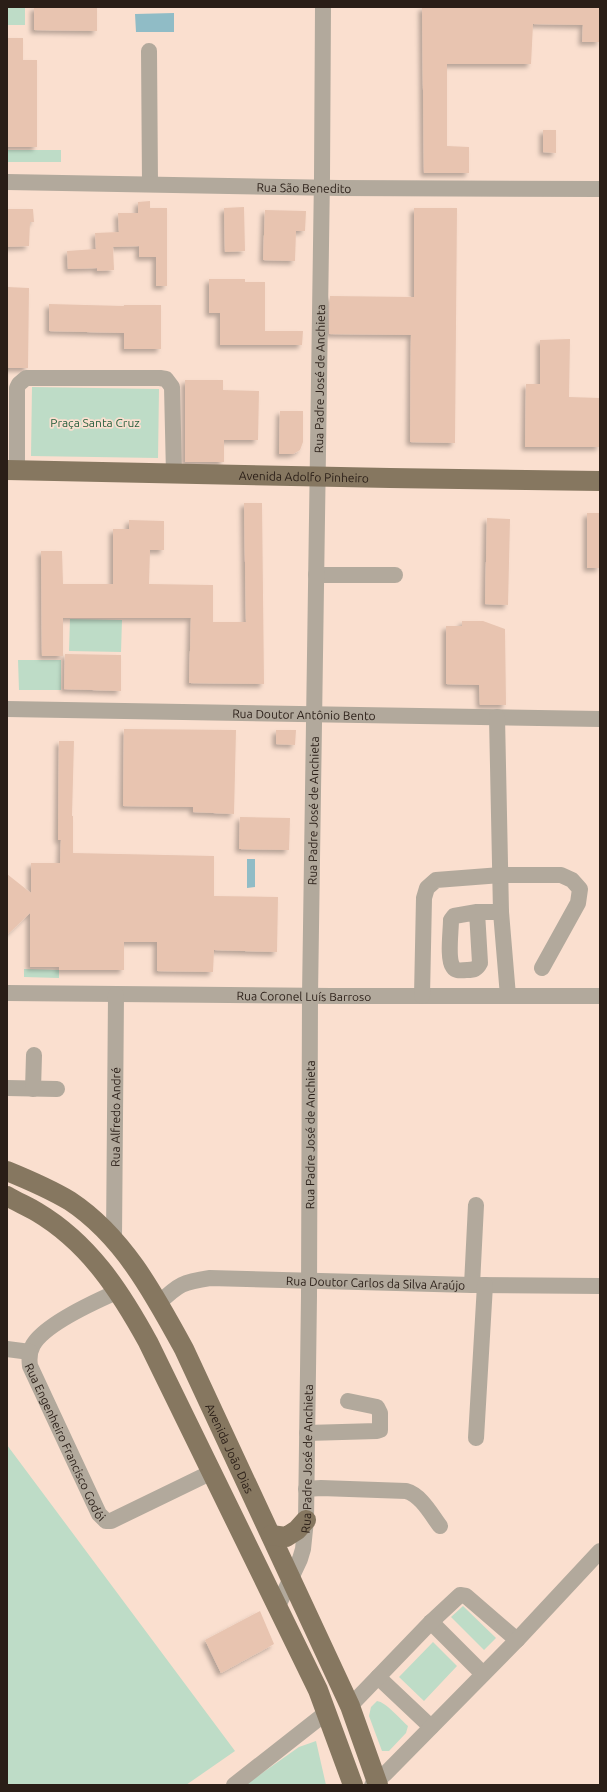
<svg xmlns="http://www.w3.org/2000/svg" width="607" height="1792" font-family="Ubuntu,sans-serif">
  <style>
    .green { fill: #bedcc7 }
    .water { fill: #90bcc6 }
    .building { fill: #e8c4b0; filter: url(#shadow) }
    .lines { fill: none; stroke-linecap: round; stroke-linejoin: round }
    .minor { stroke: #b2a99c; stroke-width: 16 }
    .major { stroke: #867760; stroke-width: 20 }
    .labels { text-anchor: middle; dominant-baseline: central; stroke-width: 3.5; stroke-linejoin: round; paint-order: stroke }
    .street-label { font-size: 12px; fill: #2a1e17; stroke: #fadfcf }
    .park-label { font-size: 12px; fill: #295f3e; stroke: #fadfcf }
  </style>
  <defs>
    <filter id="shadow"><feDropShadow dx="-3.5" dy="3.5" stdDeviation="2" flood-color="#0004"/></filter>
  </defs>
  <rect width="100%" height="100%" fill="#fadfcf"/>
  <path class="green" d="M 7,7 L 25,7 L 25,25 L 7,25 Z
    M 7,150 L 61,150 L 61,162 L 7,162 Z
    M 32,387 L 159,389 L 158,458 L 31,456 Z
    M 70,619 L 122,620 L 121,652 L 69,651 Z
    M 18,660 L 61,660 L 61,690 L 19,690 Z
    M 24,969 L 59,970 L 59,978 L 24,977 Z
    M 7,1445 L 235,1751 L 186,1785 L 7,1785 Z
    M 463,1606 L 496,1638 L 484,1650 L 451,1617 Z
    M 433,1642 L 457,1666 L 424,1701 L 399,1677 Z
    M 377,1701 C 386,1702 401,1720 408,1726 L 406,1733 L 389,1751 L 382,1751 L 369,1716 L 371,1707 Z
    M 316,1741 L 326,1785 L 245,1785 L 299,1747 Z"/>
  <path class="water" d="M 174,13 L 174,32 L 136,32 L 135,14 Z
    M 247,859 L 255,859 L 255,887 L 247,888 Z"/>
  <path class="building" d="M 34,7 L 97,7 L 97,31 L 34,30 Z
    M 422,7 L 600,7 L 600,42 L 582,42 L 583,25 L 533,24 L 531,64 L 447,64 L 447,146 L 469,147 L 469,173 L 424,173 Z
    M 7,38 L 23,38 L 23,60 L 37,60 L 37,147 L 7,147 Z
    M 543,130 L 556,130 L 556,153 L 543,152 Z
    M 150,201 L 150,208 L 167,208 L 167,286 L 156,286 L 156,257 L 139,257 L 139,246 L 113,247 L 114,270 L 97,271 L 97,268 L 68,269 L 67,251 L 96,249 L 95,233 L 119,232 L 118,213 L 138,213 L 138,202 Z
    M 244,207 L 245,251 L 225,252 L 224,208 Z
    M 414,208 L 457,208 L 455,443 L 410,442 L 411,335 L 329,334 L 330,296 L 414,297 Z
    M 7,209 L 33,209 L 34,222 L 30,222 L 29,246 L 7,247 Z
    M 265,210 L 306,211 L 305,231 L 296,231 L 295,261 L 263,260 Z
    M 209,279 L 245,279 L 245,282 L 265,282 L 265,331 L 303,331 L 302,345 L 220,345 L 220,313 L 209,313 Z
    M 7,287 L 29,288 L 28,368 L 7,368 Z
    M 49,304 L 124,306 L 124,305 L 161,305 L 161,349 L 124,349 L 124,333 L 49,331 Z
    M 570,339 L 569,397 L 600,398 L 600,447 L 525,447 L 526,384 L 540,384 L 540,340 Z
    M 185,380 L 223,380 L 223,390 L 259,391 L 258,440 L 224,440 L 224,462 L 185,462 Z
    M 280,411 L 303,411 L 303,442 L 300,450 L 293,454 L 279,454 Z
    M 244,503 L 262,503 L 264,684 L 189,683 L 191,618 L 63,618 L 63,656 L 42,656 L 41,551 L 62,551 L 63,584 L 113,584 L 113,529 L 129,529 L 129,520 L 164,521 L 164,550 L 150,550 L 149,584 L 213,585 L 213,622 L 246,622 Z
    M 587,513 L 600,513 L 600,568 L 587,568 Z
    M 487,518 L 510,519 L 508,605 L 485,604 Z
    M 462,621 L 483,621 L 505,629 L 506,705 L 480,705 L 479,685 L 446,684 L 446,626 L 462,626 Z
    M 65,654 L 121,655 L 121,691 L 64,689 Z
    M 124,729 L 236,730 L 234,814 L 193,812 L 193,807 L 123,806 Z
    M 276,730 L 296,730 L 295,745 L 276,744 Z
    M 59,741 L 74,741 L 72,816 L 73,816 L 73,853 L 214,856 L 214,896 L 278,897 L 277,952 L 214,950 L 213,972 L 157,971 L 157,942 L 124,942 L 124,970 L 59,970 L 59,967 L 30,967 L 30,913 L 7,935 L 7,874 L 31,893 L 31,863 L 60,863 L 61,840 L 58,840 Z
    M 240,817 L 290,818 L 289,850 L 239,849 Z
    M 260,1611 L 274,1644 L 221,1673 L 205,1640 Z"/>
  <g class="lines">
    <g class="minor">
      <path d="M 149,51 L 150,184"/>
      <path id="s1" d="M 7,182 L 339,188 L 600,189"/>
      <path d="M 17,470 L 17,388 L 19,384 L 26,378 L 160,378 L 166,379 L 172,387 L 174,474"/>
      <path d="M 316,575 L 395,575"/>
      <path id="s2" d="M 7,709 L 600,719"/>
      <path d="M 497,717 L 501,912 L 508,996"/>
      <path d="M 477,912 L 480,963 C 477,969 474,970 467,970 C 462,970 456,972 453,967 C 447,959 451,931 451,920 L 454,916 L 477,912 L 501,912"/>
      <path id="s3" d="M 7,993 L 331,996 L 600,996"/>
      <path d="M 422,996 L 424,898 L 427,888 L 436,880 L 501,875 L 561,875 L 572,880 L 580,889 L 578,903 L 542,968"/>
      <path d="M 7,1088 L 57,1089"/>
      <path d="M 33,1089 L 34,1055"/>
      <path id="s4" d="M 114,1239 L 116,995"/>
      <path d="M 472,1285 L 476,1205"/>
      <path id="s5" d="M 119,1291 C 96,1301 45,1324 33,1345 C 29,1352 29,1359 30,1366 L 99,1514 L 106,1521 L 111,1521 L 212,1472"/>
      <path id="s6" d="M 159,1303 C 179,1284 183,1282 210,1278 L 472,1285 L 600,1286"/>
      <path d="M 7,1349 L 30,1352"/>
      <path d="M 307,1433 L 377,1431 L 380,1430 L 380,1413 L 377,1407 L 348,1401"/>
      <path d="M 476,1438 L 485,1285"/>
      <path d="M 306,1489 L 321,1488 L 406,1491 C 421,1495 431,1514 440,1526"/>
      <path id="s7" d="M 277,1608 L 300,1559 L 303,1549 L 306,1520 L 309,1296 L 310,996 L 322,177 L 323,7"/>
      <path d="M 431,1622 L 483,1674"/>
      <path d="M 378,1677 L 431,1727"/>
      <path d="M 350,1706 L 431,1622 L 460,1595 L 466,1596 L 517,1640"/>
      <path d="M 234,1785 L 327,1712"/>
      <path d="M 372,1785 L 386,1773 L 517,1640 L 600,1551"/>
    </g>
    <g class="major">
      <path id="s8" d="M 7,470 L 390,478 L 600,481"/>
      <path id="s9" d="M 7,1171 C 29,1180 50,1189 70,1201 C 123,1236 154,1294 184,1349 L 350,1706 L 378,1785"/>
      <path d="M 7,1196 C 17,1202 27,1206 37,1212 C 89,1243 120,1291 148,1342 L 318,1690 L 353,1785"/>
      <path d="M 271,1535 L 286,1537 L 297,1530 L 306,1520"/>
    </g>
  </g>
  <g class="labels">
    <g class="street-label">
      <text stroke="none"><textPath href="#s1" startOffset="297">Rua São Benedito</textPath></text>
      <text stroke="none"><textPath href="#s7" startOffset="1235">Rua Padre José de Anchieta</textPath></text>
      <text stroke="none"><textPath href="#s8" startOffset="297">Avenida Adolfo Pinheiro</textPath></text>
      <text stroke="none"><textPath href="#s2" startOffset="297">Rua Doutor Antônio Bento</textPath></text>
      <text stroke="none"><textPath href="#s7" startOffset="803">Rua Padre José de Anchieta</textPath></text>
      <text stroke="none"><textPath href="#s3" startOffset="297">Rua Coronel Luís Barroso</textPath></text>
      <text stroke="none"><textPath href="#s4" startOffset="122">Rua Alfredo André</textPath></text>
      <text stroke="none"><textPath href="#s7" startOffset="479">Rua Padre José de Anchieta</textPath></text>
      <text stroke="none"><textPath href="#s6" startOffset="224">Rua Doutor Carlos da Silva Araújo</textPath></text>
      <text stroke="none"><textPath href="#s5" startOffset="208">Rua Engenheiro Francisco Godói</textPath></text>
      <text stroke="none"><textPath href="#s9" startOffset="368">Avenida João Dias</textPath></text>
      <text stroke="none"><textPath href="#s7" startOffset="155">Rua Padre José de Anchieta</textPath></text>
    </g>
    <g class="park-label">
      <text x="95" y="422">Praça Santa Cruz</text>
    </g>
  </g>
  <rect width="607" height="1792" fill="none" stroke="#2a1e17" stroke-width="16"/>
</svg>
